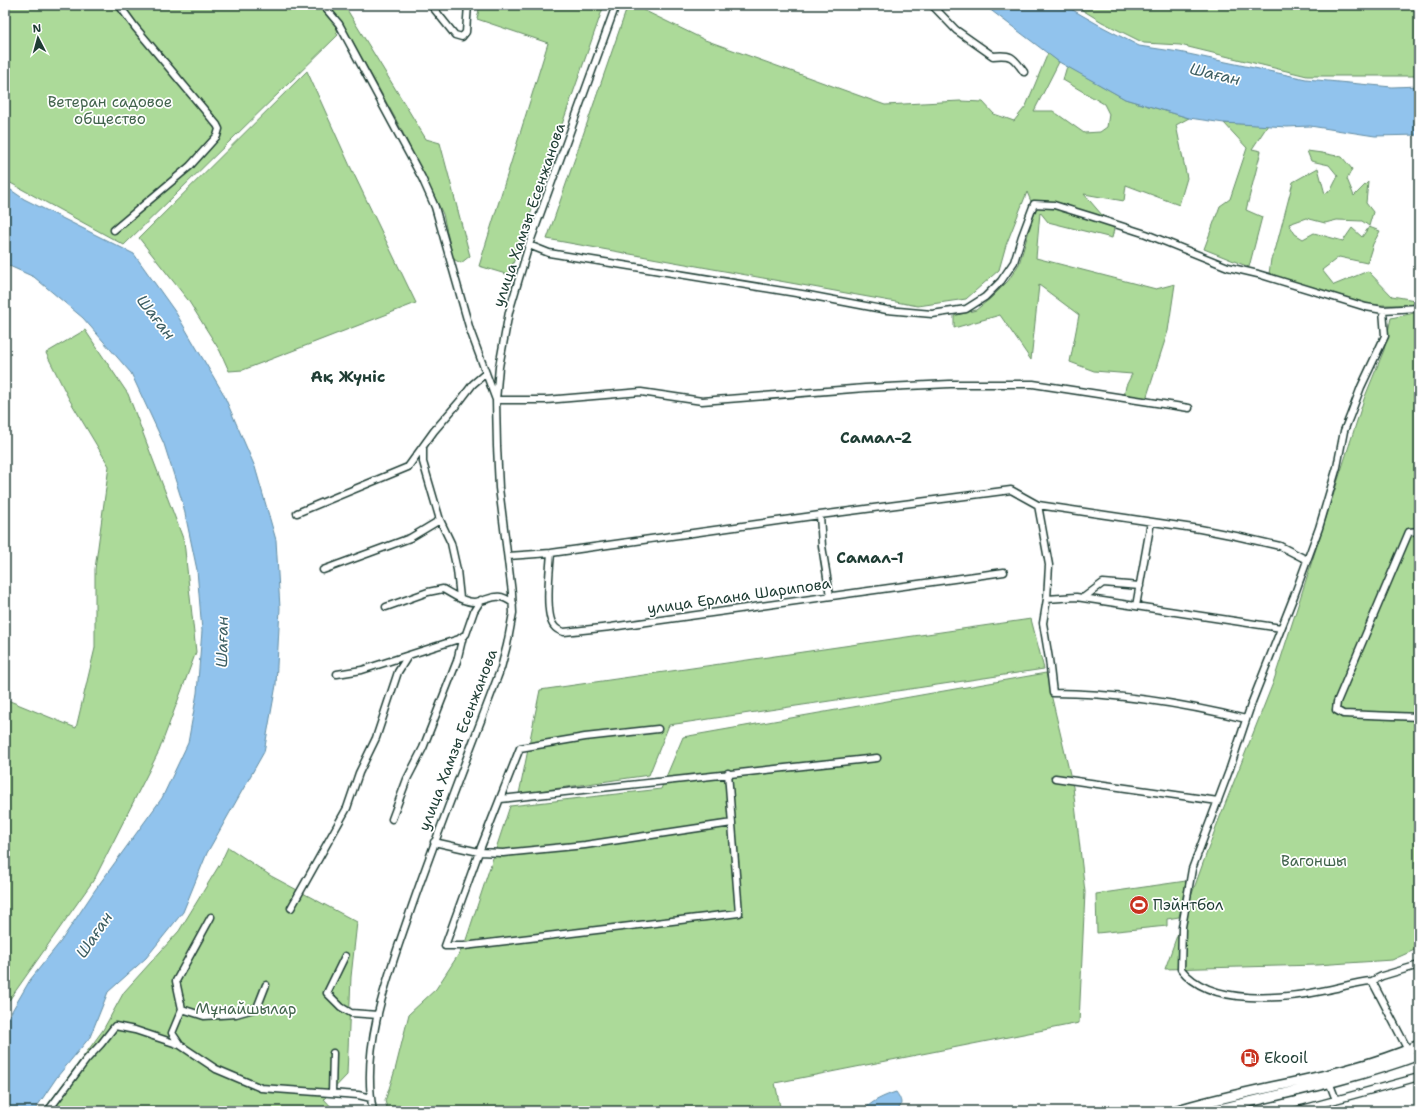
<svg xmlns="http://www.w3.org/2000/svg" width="1424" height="1116" font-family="'Shantell Sans',sans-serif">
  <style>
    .green { fill: #acda99; stroke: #668c66 }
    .water { fill: #91c3ed; stroke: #638da3 }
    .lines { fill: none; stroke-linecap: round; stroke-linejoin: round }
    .minor-casing { stroke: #1f3d34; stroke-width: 9 }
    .highway-casing { stroke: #1f3d34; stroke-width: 12 }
    .minor { stroke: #fff; stroke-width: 6 }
    .highway { stroke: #fff; stroke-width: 9 }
    .labels { text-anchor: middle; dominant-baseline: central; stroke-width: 3.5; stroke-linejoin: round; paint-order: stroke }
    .park-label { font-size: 15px; fill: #42644d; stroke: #fff }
    .street-label { font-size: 15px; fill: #1f3d34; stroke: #fff }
    .poi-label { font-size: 15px; fill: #1f3d34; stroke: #fff; text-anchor: start }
    .water-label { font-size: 16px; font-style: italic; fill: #3c5e62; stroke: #fff }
    .neighbourhood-label { font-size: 16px; font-weight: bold; fill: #1f3d34; stroke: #fff }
  </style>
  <rect width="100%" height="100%" fill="#fff"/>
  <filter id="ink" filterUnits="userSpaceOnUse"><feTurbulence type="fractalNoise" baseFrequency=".025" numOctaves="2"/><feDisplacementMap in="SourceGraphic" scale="8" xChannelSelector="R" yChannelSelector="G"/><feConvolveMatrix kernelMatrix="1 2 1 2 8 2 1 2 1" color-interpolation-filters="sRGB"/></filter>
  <g filter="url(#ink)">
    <path class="green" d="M 5,5 L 317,5 L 335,25 L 338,32 L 336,33 L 338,35 L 124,245 L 5,180 Z
      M 328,5 L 343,5 L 346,8 L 426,139 L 440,143 L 470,256 L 461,263 L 453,259 L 443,214 L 399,125 L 342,22 Z
      M 480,5 L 604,5 L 509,275 L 479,266 L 548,43 L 477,19 Z
      M 628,5 L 633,5 L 705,40 L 885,105 L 960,101 L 983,102 L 994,114 L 1014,121 L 1026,106 L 1048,53 L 1059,62 L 1034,111 L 1053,111 L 1084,133 L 1100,132 L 1107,127 L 1109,114 L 1104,104 L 1063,80 L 1067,66 L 1125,99 L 1189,118 L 1176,125 L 1187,178 L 1179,205 L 1126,185 L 1124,201 L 1084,194 L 1114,229 L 1112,238 L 1048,222 L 1040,212 L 1036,258 L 1156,289 L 1175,284 L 1168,331 L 1146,399 L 1124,397 L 1126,386 L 1132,374 L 1094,371 L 1070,362 L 1079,315 L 1039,285 L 1031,360 L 1000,315 L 954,328 L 954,316 L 976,310 L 991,298 L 1008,281 L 1019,264 L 1035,211 L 1027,192 L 1006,245 L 999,270 L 966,299 L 918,306 L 547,239 Z
      M 1074,5 L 1419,5 L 1419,76 L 1307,76 L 1180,45 L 1144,43 L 1102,22 Z
      M 307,71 L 350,166 L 416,303 L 243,370 L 229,371 L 220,351 L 188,300 L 139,238 Z
      M 1224,123 L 1268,125 L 1252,149 L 1261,151 L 1246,210 L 1262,217 L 1249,267 L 1204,249 L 1220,206 L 1230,199 L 1247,148 Z
      M 1307,151 L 1322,153 L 1342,157 L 1352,169 L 1347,179 L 1354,196 L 1368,182 L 1366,203 L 1373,212 L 1369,226 L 1362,221 L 1337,220 L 1325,223 L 1306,218 L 1289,224 L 1295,234 L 1303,239 L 1314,233 L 1343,241 L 1352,228 L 1362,237 L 1369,227 L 1380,231 L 1373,244 L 1367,263 L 1339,257 L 1322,270 L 1334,285 L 1368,271 L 1392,296 L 1415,300 L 1418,305 L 1366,305 L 1269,274 L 1271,259 L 1275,251 L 1293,182 L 1318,168 L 1325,194 L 1331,190 L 1338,176 L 1329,165 L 1311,161 Z
      M 1419,312 L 1419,948 L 1392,960 L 1317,965 L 1165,969 L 1216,827 L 1273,683 L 1364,399 L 1384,350 L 1391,318 Z
      M 85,330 L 128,394 L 184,541 L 196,652 L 159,751 L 95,878 L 5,1006 L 5,699 L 76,728 L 95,648 L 95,569 L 109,466 L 69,399 L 46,353 Z
      M 1031,619 L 1044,669 L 669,725 L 649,775 L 519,794 L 540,690 Z
      M 1046,673 L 1073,787 L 1085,892 L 1079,1023 L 775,1083 L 781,1111 L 388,1111 L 385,1101 L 395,1070 L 409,1014 L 436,989 L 464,946 L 510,806 L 661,789 L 683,737 Z
      M 228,847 L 271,876 L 357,922 L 351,977 L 347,1075 L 324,1099 L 335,1111 L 43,1111 L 103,1030 L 124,992 L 179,931 L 220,864 Z
      M 1186,881 L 1179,917 L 1167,919 L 1167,926 L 1097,933 L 1096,894 Z"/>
    <path class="water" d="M 984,5 L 1064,5 L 1099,25 L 1139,46 L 1179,52 L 1306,79 L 1392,87 L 1419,86 L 1419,135 L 1375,136 L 1310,126 L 1287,127 L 1224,123 L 1189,118 L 1125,99 L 1059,62 Z
      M 5,186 L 24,199 L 134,254 L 176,313 L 223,393 L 255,467 L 276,540 L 280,608 L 276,685 L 264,752 L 207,853 L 183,912 L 146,958 L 108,992 L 90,1037 L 57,1077 L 34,1111 L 5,1111 L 5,1021 L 9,1016 L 30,980 L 61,941 L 95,890 L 162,798 L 188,743 L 197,693 L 202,631 L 197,570 L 183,504 L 164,444 L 131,373 L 83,318 L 34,277 L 5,264 Z
      M 896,1092 C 901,1099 904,1105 896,1111 L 864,1111 C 869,1102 886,1095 896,1092 Z"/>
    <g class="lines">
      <defs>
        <path id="minor" d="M 323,5 L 339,24 L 422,178 L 435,207 L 470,330 L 496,400 L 546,400 L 641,392 L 702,401 L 865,388 L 950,384 L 1033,384 L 1189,408
          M 431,5 L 455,35 L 462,37 L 466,32 L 468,5
          M 932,5 L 956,30 L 993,56 C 1012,54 1013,57 1024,72
          M 114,230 L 190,166 L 217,136 L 219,129 L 217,125 L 135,27 L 119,5
          M 529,245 L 549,253 L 808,295 L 887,310 L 932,314 L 966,309 L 985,297 L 1001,281 L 1014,262 L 1022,236 L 1034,204 L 1054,205 L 1093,217 L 1146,234 L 1228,267 L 1258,274 L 1366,307 L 1383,310 L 1419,308
          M 1383,310 L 1385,336 L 1361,387 L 1350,416 L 1344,431 L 1337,467 L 1319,528 L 1294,596 L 1252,702 L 1229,771 L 1192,869 L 1182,927 L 1181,969 C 1210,1007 1285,999 1327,990 C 1342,987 1356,982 1372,981 L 1408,1050
          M 423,448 L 423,462 L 440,520 L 451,543 L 457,570 L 460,598
          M 1038,505 L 1049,565 L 1047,599 L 1043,623 L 1049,659 L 1053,693 C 1117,693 1185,704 1246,719
          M 297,513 L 408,467 L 434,431 L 460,401 L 473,384 L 486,373
          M 820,515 L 822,546 L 830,596
          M 1419,531 L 1409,532 L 1337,702 L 1336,710 L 1343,714 L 1419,717
          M 551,553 C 550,568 544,614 554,626 C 556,629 560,631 564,632 L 611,627 L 1004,572
          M 508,556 L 551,553 L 820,515 L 1011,490 L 1038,505 L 1200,529 L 1236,536 L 1280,546 L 1307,560
          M 323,570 L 410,538 L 440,520
          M 1083,598 L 1103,583 L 1140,586
          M 1047,599 L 1076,597 L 1281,628
          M 1136,606 L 1151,522
          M 386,607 L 428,592 L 443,589 C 452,594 463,602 474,602 C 491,601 495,590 513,603
          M 337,674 L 362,670 L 459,639 L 466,634 L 474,611 L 481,600
          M 658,729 L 585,737 L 520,748 L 479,852 L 445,946 L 464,946 L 739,913 L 728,773
          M 1055,778 L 1218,801
          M 501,799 L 877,758
          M 392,819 L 407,779 L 423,748 L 457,661 L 463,636
          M 434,842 L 479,852 L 503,853 L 585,845 L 732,823
          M 291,908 L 347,808 L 359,773 L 376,738 L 398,672 L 408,656
          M 211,917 L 176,981 L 182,1009 L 172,1033 L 180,1045 L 216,1069 L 261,1088 L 358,1095 L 371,1098
          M 345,956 L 327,993 L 341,1007 L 351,1013 L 378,1015
          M 1372,981 L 1382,976 L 1419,965
          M 182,1009 L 204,1016 L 236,1014 L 257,1008 L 266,985
          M 1328,1079 L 1336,1100
          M 332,1093 L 333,1053
          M 48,1111 L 86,1060 L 101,1044 L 115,1026 L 135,1030 L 180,1045
          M 373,1111 C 360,1044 390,971 411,909 C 439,828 471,748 501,668 L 507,645 L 513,613 L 512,593 L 499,488 L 497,446 L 496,400 L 499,367 L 509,312 L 529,245 L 616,5
          M 1295,1111 L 1419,1077"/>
        <path id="highway" d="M 1175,1111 C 1255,1086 1342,1079 1419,1045
          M 1211,1111 C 1281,1094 1352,1080 1419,1055"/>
      </defs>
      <use href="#minor" class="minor-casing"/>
      <use href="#highway" class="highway-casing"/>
      <use href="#minor" class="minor"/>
      <use href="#highway" class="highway"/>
    </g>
  </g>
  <defs>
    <symbol id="stadium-disc" viewBox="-11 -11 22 22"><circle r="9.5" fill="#c8321e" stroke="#fff"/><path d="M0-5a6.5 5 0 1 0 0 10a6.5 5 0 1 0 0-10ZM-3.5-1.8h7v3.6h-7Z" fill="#fff"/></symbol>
    <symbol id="fuel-disc" viewBox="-11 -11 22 22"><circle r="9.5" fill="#c8321e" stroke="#fff"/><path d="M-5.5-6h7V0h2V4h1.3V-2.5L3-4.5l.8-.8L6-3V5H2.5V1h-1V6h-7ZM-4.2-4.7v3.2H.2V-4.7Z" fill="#fff"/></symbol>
  </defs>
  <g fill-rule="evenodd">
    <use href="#stadium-disc" x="1128" y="894" width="22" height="22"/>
    <use href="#fuel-disc" x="1239" y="1047" width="22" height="22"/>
  </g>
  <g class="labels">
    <g class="park-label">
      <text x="110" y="102">Ветеран садовое<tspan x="110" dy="17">общество</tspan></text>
      <text x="1314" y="861">Вагоншы</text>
      <text x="246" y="1009">Мұнайшылар</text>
    </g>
    <g class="street-label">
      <text transform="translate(529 215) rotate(-71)">улица Хамзы Есенжанова</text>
      <text transform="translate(739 596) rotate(-8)">улица Ерлана Шарипова</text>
      <text transform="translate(458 740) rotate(-69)">улица Хамзы Есенжанова</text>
    </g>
    <g class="poi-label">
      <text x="1153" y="905">Пэйнтбол</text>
      <text x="1264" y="1058">Ekooil</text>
    </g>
    <g class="water-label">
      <text transform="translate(1215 74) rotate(13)">Шаған</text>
      <text transform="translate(156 317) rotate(52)">Шаған</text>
      <text transform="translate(222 642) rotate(-89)">Шаған</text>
      <text transform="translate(94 935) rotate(-56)">Шаған</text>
    </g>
    <g class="neighbourhood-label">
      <text x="348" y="376">Ақ Жүніс</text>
      <text x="876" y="437">Самал-2</text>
      <text x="870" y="557">Самал-1</text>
    </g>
  </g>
  <rect width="1424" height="1116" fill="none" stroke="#fff" stroke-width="20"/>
  <rect x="10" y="10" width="1404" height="1096" fill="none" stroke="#1f3d34" stroke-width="1.5" filter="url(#ink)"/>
  <g transform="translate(38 38) rotate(354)" stroke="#ffffff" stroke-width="3" paint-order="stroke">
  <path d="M0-3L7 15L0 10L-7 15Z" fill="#1f3d34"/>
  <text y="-6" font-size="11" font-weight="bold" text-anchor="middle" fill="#1f3d34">N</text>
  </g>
</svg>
